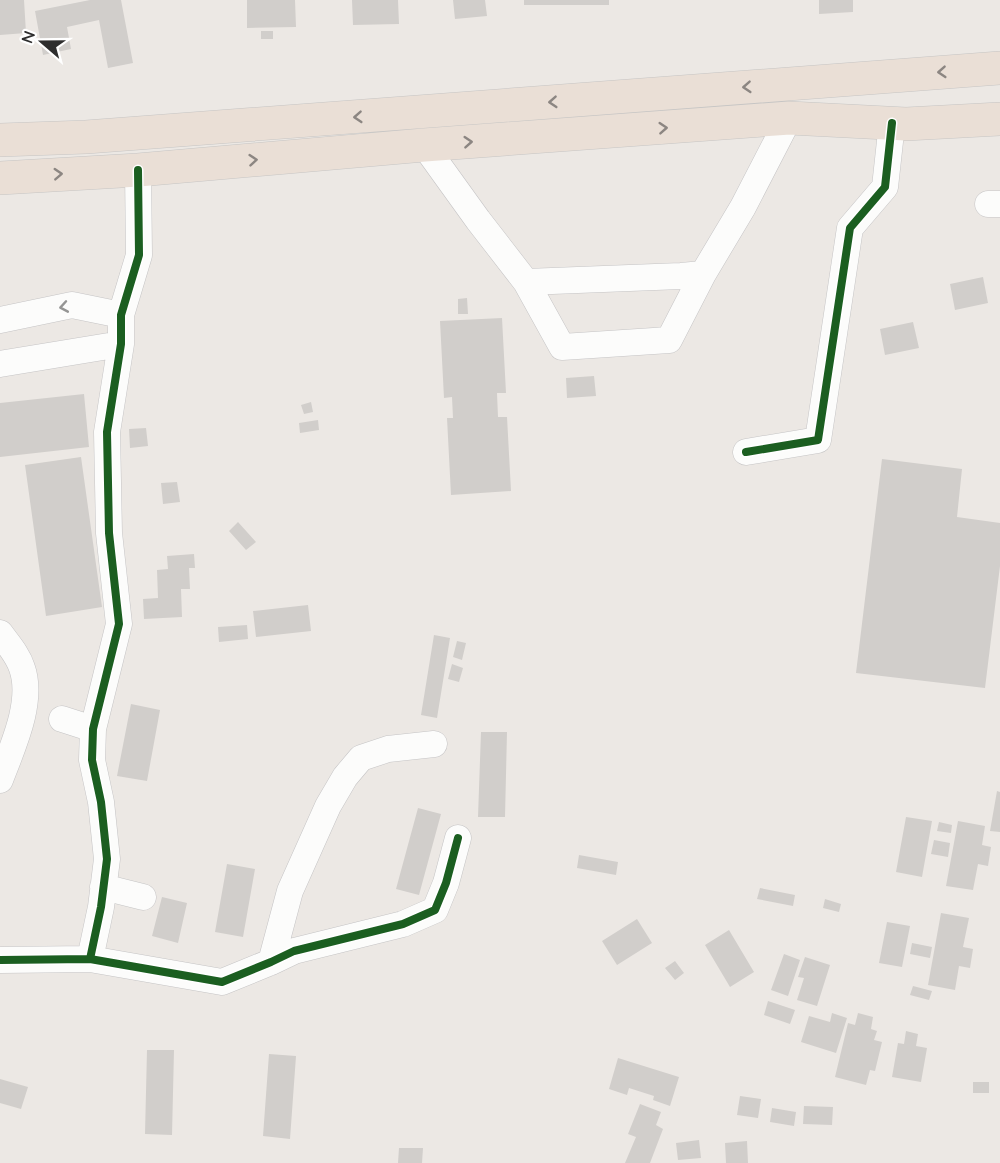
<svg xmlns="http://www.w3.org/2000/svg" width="1000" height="1163" font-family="Quicksand,sans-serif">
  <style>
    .building { fill: #d1cecb }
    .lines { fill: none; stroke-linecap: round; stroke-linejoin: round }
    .minor-casing { stroke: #c5c4c5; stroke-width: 27 }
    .highway-casing { stroke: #c6c5c4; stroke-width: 34 }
    .minor { stroke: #fcfcfb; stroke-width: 26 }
    .highway { stroke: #eadfd6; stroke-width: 33 }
    .cycleway-casing { stroke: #fff; stroke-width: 11 }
    .cycleway { stroke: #1b5e20; stroke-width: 8 }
    .oneway { stroke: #8c8682 }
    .oneway2 { stroke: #959594 }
  </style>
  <rect width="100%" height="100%" fill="#ece8e4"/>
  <path class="building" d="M 0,0 L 24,0 L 26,33 L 0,35 Z
    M 90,0 L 121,0 L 133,63 L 108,68 L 99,20 L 67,27 L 71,49 L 43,55 L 35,11 Z
    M 247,0 L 295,0 L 296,27 L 247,28 Z
    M 352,0 L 398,0 L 399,24 L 353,25 Z
    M 453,0 L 485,0 L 487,16 L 455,19 Z
    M 524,0 L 609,0 L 609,5 L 524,5 Z
    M 819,0 L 853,0 L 853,12 L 819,14 Z
    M 261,31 L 273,31 L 273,39 L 261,39 Z
    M 983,277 L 988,303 L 955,310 L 950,284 Z
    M 467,298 L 468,314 L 458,314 L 458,299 Z
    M 502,318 L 506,393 L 497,393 L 498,417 L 507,417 L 511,491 L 451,495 L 447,418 L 453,418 L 452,397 L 444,398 L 440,321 Z
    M 913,322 L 919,348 L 885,355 L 880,329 Z
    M 594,376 L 596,396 L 567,398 L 566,378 Z
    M 84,394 L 89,447 L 0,457 L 0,403 Z
    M 311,402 L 313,412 L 304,414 L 301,405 Z
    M 318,420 L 319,430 L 300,433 L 299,423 Z
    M 146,428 L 148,446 L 130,448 L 129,429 Z
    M 81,457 L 102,607 L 46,616 L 25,465 Z
    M 882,459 L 962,469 L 957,517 L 1000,523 L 1000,566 L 985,688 L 856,673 Z
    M 177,482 L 180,502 L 163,504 L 161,483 Z
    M 238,522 L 256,542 L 246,550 L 229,531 Z
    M 194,554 L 195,568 L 189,568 L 190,589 L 181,589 L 182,617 L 144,619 L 143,599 L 158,598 L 157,570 L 168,569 L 167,556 Z
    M 308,605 L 311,631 L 256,637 L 253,611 Z
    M 247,625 L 248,639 L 219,642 L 218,627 Z
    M 434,635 L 450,638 L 437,718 L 421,715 Z
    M 457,641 L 466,643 L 462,660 L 453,657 Z
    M 452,664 L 463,668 L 459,682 L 448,679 Z
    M 131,704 L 160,710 L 147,781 L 117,776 Z
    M 481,732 L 507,732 L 505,817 L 478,817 Z
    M 997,791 L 1000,792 L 1000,832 L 990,831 Z
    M 418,808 L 441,814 L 419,895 L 396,889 Z
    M 906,817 L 932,821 L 922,877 L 896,872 Z
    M 958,821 L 985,826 L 982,845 L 991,847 L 988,866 L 978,864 L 973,890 L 946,886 Z
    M 939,822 L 952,825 L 951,833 L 937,831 Z
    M 934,840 L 950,843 L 948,857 L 931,854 Z
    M 579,855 L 618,862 L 616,875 L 577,868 Z
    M 227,864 L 255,869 L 243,937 L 215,932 Z
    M 760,888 L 795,895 L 793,906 L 757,899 Z
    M 162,897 L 187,903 L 178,943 L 152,936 Z
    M 825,899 L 841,904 L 839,912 L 823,908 Z
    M 941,913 L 969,918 L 963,947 L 973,949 L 970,968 L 959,966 L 955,990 L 928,985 Z
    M 637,919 L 652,943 L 617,965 L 602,941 Z
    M 887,922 L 910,926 L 902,967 L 879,963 Z
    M 729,930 L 754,972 L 730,987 L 705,945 Z
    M 912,943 L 932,947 L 930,958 L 910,954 Z
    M 784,954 L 800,960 L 788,996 L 771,990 Z
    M 805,957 L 830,965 L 817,1006 L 797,1000 L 804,978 L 798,977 Z
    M 675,961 L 684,973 L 675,980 L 665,968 Z
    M 913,986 L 932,991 L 929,1000 L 910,995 Z
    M 768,1001 L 795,1010 L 790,1024 L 764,1015 Z
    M 832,1013 L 847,1018 L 836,1053 L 801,1042 L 809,1016 L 830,1022 Z
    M 858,1013 L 873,1017 L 871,1029 L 877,1031 L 874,1040 L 882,1042 L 875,1071 L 870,1070 L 866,1085 L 835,1077 L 848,1023 L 855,1025 Z
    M 906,1031 L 918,1034 L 916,1046 L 927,1048 L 921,1082 L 892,1077 L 898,1043 L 904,1044 Z
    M 147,1050 L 174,1050 L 172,1135 L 145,1134 Z
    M 269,1054 L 296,1056 L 290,1139 L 263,1136 Z
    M 618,1058 L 679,1077 L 670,1106 L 653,1100 L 654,1096 L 629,1088 L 627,1095 L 609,1089 Z
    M 0,1079 L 28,1087 L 21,1109 L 0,1103 Z
    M 973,1082 L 989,1082 L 989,1093 L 973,1093 Z
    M 740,1096 L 761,1099 L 758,1118 L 737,1115 Z
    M 640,1104 L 661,1112 L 656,1125 L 663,1129 L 650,1163 L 625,1163 L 636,1137 L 628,1134 Z
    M 804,1106 L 833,1107 L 832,1125 L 803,1124 Z
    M 772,1108 L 796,1112 L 794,1126 L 770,1122 Z
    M 699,1140 L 701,1158 L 678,1160 L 676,1143 Z
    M 747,1141 L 748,1163 L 726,1163 L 725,1143 Z
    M 399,1148 L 423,1148 L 422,1163 L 398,1163 Z"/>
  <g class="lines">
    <defs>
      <path id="minor" d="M 424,145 L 478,220 L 526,282 L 681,276 L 703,274 L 743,207 L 789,118
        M 988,204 L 1000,204
        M 526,282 L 562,347 L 669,340 L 703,274
        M 0,320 L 72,305 L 121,315
        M 0,364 L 121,344
        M 746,452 L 818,440 L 850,228 L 885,187 L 892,123
        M 0,633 C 8,644 18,655 22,668 C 34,702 12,748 0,780
        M 62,719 L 93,729
        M 103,887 L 143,897
        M 90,959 L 101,907 L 107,859 L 101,802 L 92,760 L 93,729 L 119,624 L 109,533 L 107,432 L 121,344 L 121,315 L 139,255 L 138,170
        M 0,960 L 90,959 L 222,982 L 271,962 L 294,951 L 403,924 L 435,910 L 446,883 L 458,838
        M 271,962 L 290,891 L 328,806 L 345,777 L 361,758 L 388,749 L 434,744"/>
      <path id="highway" d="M 0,140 L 86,137 L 1000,68
        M 0,178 L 138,170 L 424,145 L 789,118 L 906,124 L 1000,119"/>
    </defs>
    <use href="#minor" class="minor-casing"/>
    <use href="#highway" class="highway-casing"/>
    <use href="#minor" class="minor"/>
    <use href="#highway" class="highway"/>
    <defs>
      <path id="cycleway" d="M 746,452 L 818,440 L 850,228 L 885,187 L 892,123
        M 90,959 L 101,907 L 107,859 L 101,802 L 92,760 L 93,729 L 119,624 L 109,533 L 107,432 L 121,344 L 121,315 L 139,255 L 138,170
        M 0,960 L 90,959 L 222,982 L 271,962 L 294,951 L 403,924 L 435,910 L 446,883 L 458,838"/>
    </defs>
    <use href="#cycleway" class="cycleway-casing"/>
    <use href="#cycleway" class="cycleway"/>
  </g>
  <defs><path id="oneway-chevron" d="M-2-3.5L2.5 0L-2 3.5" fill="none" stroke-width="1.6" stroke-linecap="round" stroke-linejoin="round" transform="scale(1.5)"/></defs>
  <g class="oneway">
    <use href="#oneway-chevron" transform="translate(942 72) rotate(176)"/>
    <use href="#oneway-chevron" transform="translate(747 87) rotate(176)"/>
    <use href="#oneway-chevron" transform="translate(553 102) rotate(176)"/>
    <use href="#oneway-chevron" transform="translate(358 117) rotate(176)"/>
    <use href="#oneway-chevron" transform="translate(663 128) rotate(-4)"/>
    <use href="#oneway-chevron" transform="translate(468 142) rotate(-4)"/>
    <use href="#oneway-chevron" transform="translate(253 160) rotate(-5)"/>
    <use href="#oneway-chevron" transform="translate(58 174) rotate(-3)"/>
  </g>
  <use class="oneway2" href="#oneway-chevron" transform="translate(64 307) rotate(170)"/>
  <g transform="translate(42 42) rotate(290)" stroke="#ffffff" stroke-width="4.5" paint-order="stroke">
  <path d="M0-4.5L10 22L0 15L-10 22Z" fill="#2e2e2e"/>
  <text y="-9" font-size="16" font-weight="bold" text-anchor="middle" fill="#2e2e2e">N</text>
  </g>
</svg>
